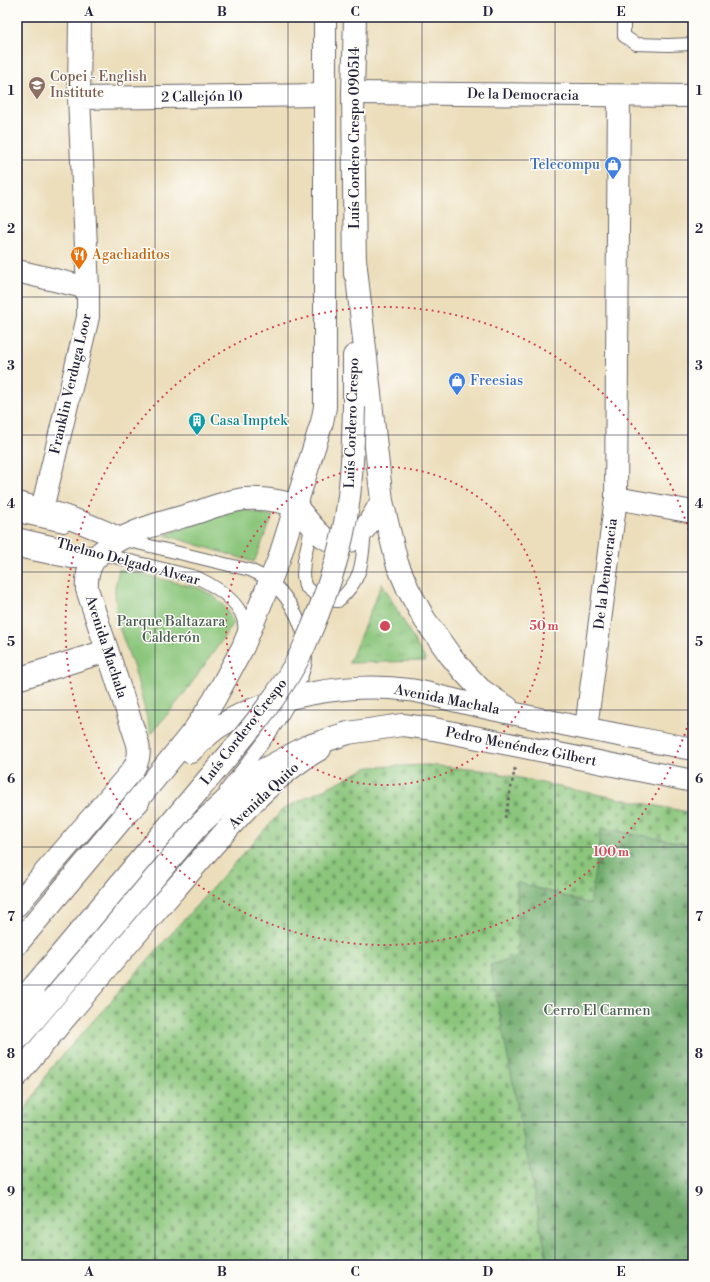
<svg xmlns="http://www.w3.org/2000/svg" width="710" height="1282" font-family="'Libre Bodoni',serif">
  <style>
    .grass { fill: url(#grass-tufts); stroke: #56745c }
    .forest { fill: url(#forest-firs); stroke: #496654 }
    .cemetery { fill: url(#cemetery-stones); stroke: #56745c }
    .park { fill: #8bc67c; stroke: #56745c }
    .lines { fill: none; stroke-linecap: round; stroke-linejoin: round }
    .service-casing { stroke: #696468; stroke-width: 14 }
    .minor-casing { stroke: #696468; stroke-width: 24 }
    .secondary-casing { stroke: #696468; stroke-width: 24 }
    .primary-casing { stroke: #696468; stroke-width: 24 }
    .path { stroke: #696468; stroke-width: 2.5; stroke-dasharray: 3 3; stroke-linecap: butt }
    .service { stroke: #fff; stroke-width: 12 }
    .minor { stroke: #fff; stroke-width: 22 }
    .secondary { stroke: #fff; stroke-width: 22 }
    .primary { stroke: #fff; stroke-width: 22 }
    .primary-bridge-casing { stroke: #696468; stroke-width: 24; stroke-linecap: butt }
    .primary-bridge { stroke: #fff; stroke-width: 22 }
    .grid { fill: none; stroke: #22223b; stroke-width: 1; stroke-opacity: 0.55 }
    .ring { fill: none; stroke: #d1495b; stroke-width: 2; stroke-dasharray: 2 4 }
    .labels { text-anchor: middle; dominant-baseline: central; stroke-width: 3; stroke-linejoin: round; paint-order: stroke }
    .education-label { font-size: 14px; fill: #785e54; stroke: #fdfcf7; text-anchor: start }
    .street-label { font-size: 14px; fill: #22223b; stroke: #fdfcf7 }
    .shop-label { font-size: 14px; fill: #366cbe; stroke: #fdfcf7; text-anchor: end }
    .food-label { font-size: 14px; fill: #c56008; stroke: #fdfcf7; text-anchor: start }
    .culture-label { font-size: 14px; fill: #0d838f; stroke: #fdfcf7; text-anchor: start }
    .park-label { font-size: 14px; fill: #475b52; stroke: #fdfcf7 }
    .centre { fill: #d1495b; stroke: #fdfcf7; stroke-width: 2 }
    .ring-label { font-size: 12px; text-anchor: middle; font-weight: bold; fill: #d1495b; stroke: #fdfcf7; stroke-width: 3; stroke-linejoin: round; paint-order: stroke }
    .neatline { fill: none; stroke: #22223b; stroke-width: 1.5 }
    .grid-label { font-size: 13px; text-anchor: middle; font-weight: bold; fill: #22223b }
  </style>
  <defs>
    <pattern id="grass-tufts" width="24" height="20" patternUnits="userSpaceOnUse"><rect width="24" height="20" fill="#8bc67c"/><path d="M3 7l-1-3M5 7V3M7 7l1-3M15 17l-1-3M17 17v-4M19 17l1-3" fill="none" stroke="#71a067"/></pattern>
    <pattern id="forest-firs" width="22" height="20" patternUnits="userSpaceOnUse"><rect width="22" height="20" fill="#70ab6c"/><path d="M5 1l3.5 6h-7zM16 11l3.5 6h-7z" fill="#5c8b5a"/></pattern>
    <pattern id="cemetery-stones" width="16" height="16" patternUnits="userSpaceOnUse"><rect width="16" height="16" fill="#8bc67c"/><path d="M2 7V4a2 2 0 0 1 4 0v3zM10 15v-3a2 2 0 0 1 4 0v3z" fill="#71a067"/></pattern>
  </defs>
  <rect width="100%" height="100%" fill="#fdfcf7"/>
  <filter id="ink" filterUnits="userSpaceOnUse"><feTurbulence type="fractalNoise" baseFrequency=".025" numOctaves="2"/><feDisplacementMap in="SourceGraphic" scale="8" xChannelSelector="R" yChannelSelector="G"/><feConvolveMatrix kernelMatrix="1 2 1 2 8 2 1 2 1" color-interpolation-filters="sRGB"/></filter>
  <filter id="wash" filterUnits="userSpaceOnUse"><feTurbulence type="fractalNoise" baseFrequency=".012" numOctaves="4" result="noise"/><feDisplacementMap in="SourceGraphic" scale="16" xChannelSelector="R" yChannelSelector="G"/><feGaussianBlur stdDeviation="0.9" result="paint"/><feColorMatrix in="noise" values="0 0 0 0 0 0 0 0 0 0 0 0 0 0 0 0 0 1.4 0 .05"/><feComposite in="paint" operator="in"/></filter>
  <g filter="url(#wash)">
    <rect width="100%" height="100%" fill="#ecdebb"/>
    <path class="grass" d="M 382,583 L 426,661 L 349,663 Z"/>
    <path class="forest" d="M 601,828 L 693,845 L 693,1265 L 548,1265 L 490,965 L 518,956 L 517,882 L 590,904 Z"/>
    <path class="cemetery" d="M 428,765 L 489,771 L 555,786 L 693,813 L 693,845 L 601,828 L 590,904 L 517,882 L 518,957 L 490,965 L 548,1265 L 17,1265 L 17,1123 L 51,1068 L 283,809 L 369,767 Z"/>
    <path class="park" d="M 235,508 L 273,516 L 254,562 L 165,535 Z
      M 119,569 L 199,588 L 214,596 L 225,607 L 234,623 L 184,694 L 151,734 L 135,671 L 116,619 L 115,587 Z"/>
  </g>
  <g filter="url(#ink)">
    <g class="lines">
      <defs>
        <path id="service" d="M 624,17 L 624,36 L 636,44 L 668,45 L 693,44
          M 17,516 L 64,526
          M 312,524 L 304,560 L 303,575 L 305,586 L 322,600 L 338,601 C 364,578 362,561 365,530
          M 17,534 L 65,545
          M 121,539 L 250,570 C 281,583 297,608 305,640
          M 98,553 L 196,577 C 217,587 248,605 244,632
          M 226,790 C 253,755 283,722 299,682 C 302,675 306,666 306,658"/>
        <path id="minor" d="M 353,93 L 693,96
          M 79,98 L 325,95
          M 17,271 L 88,288
          M 616,498 L 693,512
          M 42,509 L 88,317 L 88,288 L 79,98 L 80,17
          M 17,679 L 106,651
          M 586,728 L 616,498 L 619,96"/>
        <path id="secondary" d="M 17,503 C 54,512 86,522 120,539
          M 17,546 L 72,557 L 97,557
          M 17,905 L 132,771 C 138,762 140,755 138,744 L 87,589 C 86,575 90,562 100,553 C 125,531 161,523 192,514 C 210,508 227,501 245,499 C 263,498 279,500 296,506
          M 17,1076 C 68,1013 121,952 174,890 C 216,843 264,780 320,749"/>
        <path id="primary" d="M 355,17 L 353,93 L 355,274
          M 355,259 L 382,501 L 397,563 L 408,589 L 425,620 L 450,655 L 465,673 L 480,689 L 497,701 L 507,707
          M 354,407 L 354,356
          M 296,506 C 304,516 312,527 321,535 C 324,538 330,540 334,542 C 360,548 371,518 382,501
          M 190,752 C 199,743 209,733 220,726 C 269,695 352,682 409,690 C 421,691 433,695 445,698 C 470,704 496,710 521,715 C 578,728 636,738 693,749
          M 127,813 L 195,729 L 214,700 L 243,647 L 279,559 L 322,422 L 325,407 L 325,17
          M 17,944 L 127,813 L 138,802
          M 17,1006 L 35,985
          M 17,1040 L 197,827 L 238,789 L 261,771 L 306,747 L 348,733 L 402,725 L 434,729 L 693,781"/>
      </defs>
      <use href="#service" class="service-casing"/>
      <use href="#minor" class="minor-casing"/>
      <use href="#secondary" class="secondary-casing"/>
      <use href="#primary" class="primary-casing"/>
      <path class="path" d="M 505,818 L 515,768"/>
      <use href="#service" class="service"/>
      <use href="#minor" class="minor"/>
      <use href="#secondary" class="secondary"/>
      <use href="#primary" class="primary"/>
      <defs>
        <path id="primary-bridge" d="M 35,985 C 89,920 144,856 198,791 C 234,748 279,700 303,649 C 321,609 337,566 345,523 C 352,485 353,446 354,407"/>
      </defs>
      <use href="#primary-bridge" class="primary-bridge-casing"/>
      <use href="#primary-bridge" class="primary-bridge"/>
    </g>
  </g>
  <path class="grid" d="M 155,17 L 155,1265M 288,17 L 288,1265M 422,17 L 422,1265M 555,17 L 555,1265M 17,160 L 693,160M 17,297 L 693,297M 17,435 L 693,435M 17,572 L 693,572M 17,710 L 693,710M 17,847 L 693,847M 17,985 L 693,985M 17,1122 L 693,1122"/>
  <g class="ring">
    <circle cx="385" cy="626" r="159"/>
    <path d="M692 711A319 319 0 1 1 692 541"/>
  </g>
  <defs>
    <symbol id="school-pin" viewBox="-11 -11 22 30"><path d="M0 17L-7.5 6A9.5 9.5 0 1 1 7.5 6Z" fill="#8d6e63" stroke="#fdfcf7"/><path d="M0-5L7-2L0 1L-7-2ZM-4 1L0 2.5L4 1V4Q0 6-4 4Z" fill="#fff"/></symbol>
    <symbol id="shop-pin" viewBox="-11 -11 22 30"><path d="M0 17L-7.5 6A9.5 9.5 0 1 1 7.5 6Z" fill="#3f7fe0" stroke="#fdfcf7"/><path d="M-5-2.5h2.3a2.7 3.5 0 0 1 5.4 0H5L5.5 6h-11ZM-1.5-2.5h3a1.5 2.3 0 0 0-3 0Z" fill="#fff"/></symbol>
    <symbol id="restaurant-pin" viewBox="-11 -11 22 30"><path d="M0 17L-7.5 6A9.5 9.5 0 1 1 7.5 6Z" fill="#e8710a" stroke="#fdfcf7"/><path d="M-5-6h1v4h1v-4h1v4h1v-4h1v5L-1.5 .5V6h-2V.5L-5-1ZM5-6V6H3V1.5H1.5Q1.5-4 5-6Z" fill="#fff"/></symbol>
    <symbol id="building-pin" viewBox="-11 -11 22 30"><path d="M0 17L-7.5 6A9.5 9.5 0 1 1 7.5 6Z" fill="#0f9aa8" stroke="#fdfcf7"/><path d="M-4-6H4V6H1V3H-1V6H-4ZM-2.5-4.3h1.7v1.8h-1.7ZM.8-4.3h1.7v1.8H.8ZM-2.5-1h1.7V.8h-1.7ZM.8-1h1.7V.8H.8Z" fill="#fff"/></symbol>
  </defs>
  <g fill-rule="evenodd">
    <use href="#school-pin" x="27" y="75" width="20" height="27"/>
    <use href="#shop-pin" x="603" y="155" width="20" height="27"/>
    <use href="#restaurant-pin" x="69" y="245" width="20" height="27"/>
    <use href="#shop-pin" x="447" y="371" width="20" height="27"/>
    <use href="#building-pin" x="187" y="411" width="20" height="27"/>
  </g>
  <g class="labels">
    <g class="education-label">
      <text x="50" y="77">Copei - English<tspan x="50" dy="16">Institute</tspan></text>
    </g>
    <g class="street-label">
      <text transform="translate(523 95) rotate(1)">De la Democracia</text>
      <text transform="translate(202 97) rotate(-1)">2 Callejón 10</text>
      <text transform="translate(355 138) rotate(-90)">Luís Cordero Crespo 090514</text>
      <text transform="translate(71 384) rotate(-77)">Franklin Verduga Loor</text>
      <text transform="translate(352 423) rotate(-88)">Luís Cordero Crespo</text>
      <text transform="translate(128 562) rotate(15)">Thelmo Delgado Alvear</text>
      <text transform="translate(606 574) rotate(-83)">De la Democracia</text>
      <text transform="translate(106 647) rotate(72)">Avenida Machala</text>
      <text transform="translate(447 700) rotate(11)">Avenida Machala</text>
      <text transform="translate(244 732) rotate(-52)">Luís Cordero Crespo</text>
      <text transform="translate(521 747) rotate(11)">Pedro Menéndez Gilbert</text>
      <text transform="translate(264 796) rotate(-43)">Avenida Quito</text>
    </g>
    <g class="shop-label">
      <text x="600" y="165">Telecompu</text>
      <text x="470" y="381" text-anchor="start">Freesias</text>
    </g>
    <g class="food-label">
      <text x="92" y="255">Agachaditos</text>
    </g>
    <g class="culture-label">
      <text x="210" y="421">Casa Imptek</text>
    </g>
    <g class="park-label">
      <text x="171" y="622">Parque Baltazara<tspan x="171" dy="16">Calderón</tspan></text>
      <text x="597" y="1011">Cerro El Carmen</text>
    </g>
  </g>
  <circle cx="385" cy="626" r="6" class="centre"/>
  <g class="ring-label">
    <text x="544" y="630">50 m</text>
    <text x="611" y="856">100 m</text>
  </g>
  <rect width="710" height="1282" fill="none" stroke="#fdfcf7" stroke-width="44"/>
  <rect x="22" y="22" width="666" height="1238" class="neatline"/>
  <g class="grid-label">
    <text x="89" y="16">A</text>
    <text x="222" y="16">B</text>
    <text x="355" y="16">C</text>
    <text x="488" y="16">D</text>
    <text x="621" y="16">E</text>
    <text x="11" y="95">1</text>
    <text x="699" y="95">1</text>
    <text x="11" y="233">2</text>
    <text x="699" y="233">2</text>
    <text x="11" y="370">3</text>
    <text x="699" y="370">3</text>
    <text x="11" y="508">4</text>
    <text x="699" y="508">4</text>
    <text x="11" y="646">5</text>
    <text x="699" y="646">5</text>
    <text x="11" y="783">6</text>
    <text x="699" y="783">6</text>
    <text x="11" y="921">7</text>
    <text x="699" y="921">7</text>
    <text x="11" y="1058">8</text>
    <text x="699" y="1058">8</text>
    <text x="11" y="1196">9</text>
    <text x="699" y="1196">9</text>
    <text x="89" y="1276">A</text>
    <text x="222" y="1276">B</text>
    <text x="355" y="1276">C</text>
    <text x="488" y="1276">D</text>
    <text x="621" y="1276">E</text>
  </g>
</svg>
